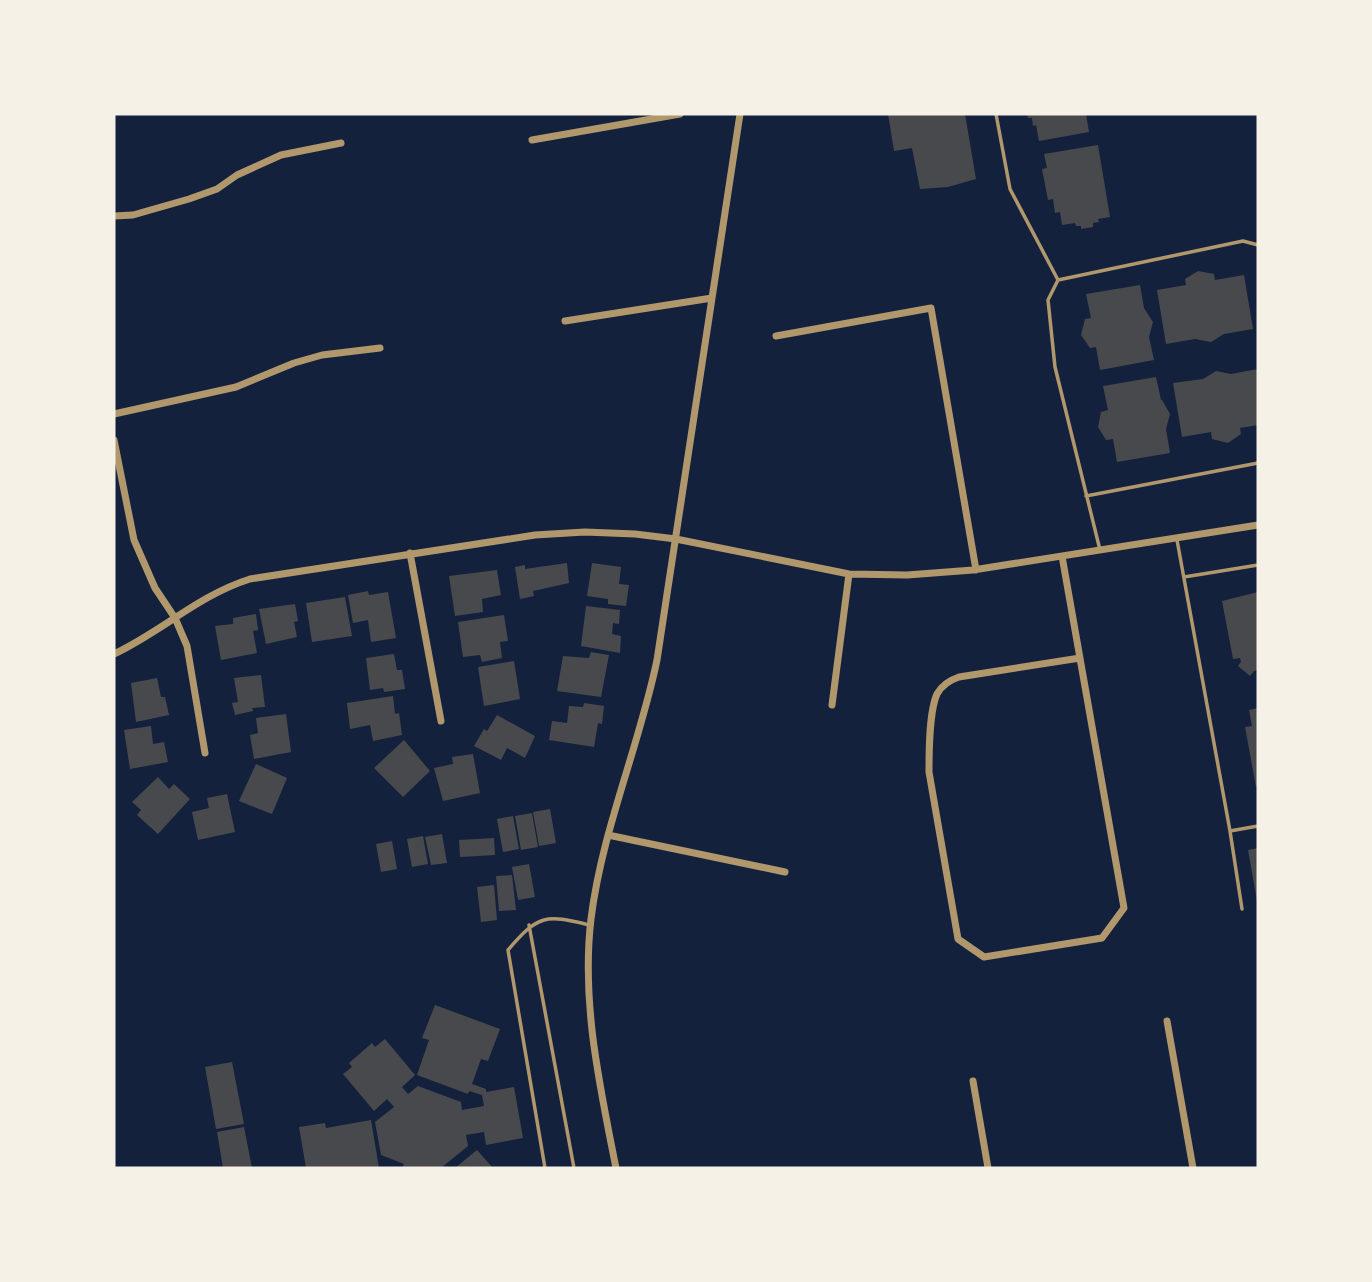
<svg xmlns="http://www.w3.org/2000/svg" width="1372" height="1282" font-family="'Sofia Sans Condensed',sans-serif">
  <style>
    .building { fill: #48494c }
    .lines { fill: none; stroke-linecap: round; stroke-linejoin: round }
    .service { stroke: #b1986c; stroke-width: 3.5 }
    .minor { stroke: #b1986c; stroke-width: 7 }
  </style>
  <rect width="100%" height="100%" fill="#14213d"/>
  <path class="building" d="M 888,114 L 965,114 L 976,179 L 948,187 L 920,189 L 912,148 L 894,151 Z
    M 1027,114 L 1086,114 L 1089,132 L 1039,141 L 1036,125 L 1033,126 L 1032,118 L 1028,118 Z
    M 1098,145 L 1110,217 L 1098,219 L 1099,222 L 1093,223 L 1093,227 L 1081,229 L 1081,226 L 1076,226 L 1075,223 L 1062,225 L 1060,212 L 1055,213 L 1053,199 L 1048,200 L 1042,169 L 1047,168 L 1044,154 Z
    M 1198,271 L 1214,274 L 1215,280 L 1244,275 L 1253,329 L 1224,334 L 1211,342 L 1195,339 L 1166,344 L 1157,290 L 1186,285 L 1185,279 Z
    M 1140,285 L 1144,308 L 1153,322 L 1149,337 L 1154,360 L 1100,370 L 1096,347 L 1090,348 L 1081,335 L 1085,319 L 1091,318 L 1086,294 Z
    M 1258,369 L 1258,425 L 1240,428 L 1241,434 L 1228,443 L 1212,439 L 1211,432 L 1182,437 L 1173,383 L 1203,379 L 1216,371 L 1231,374 Z
    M 1156,377 L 1161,400 L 1162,400 L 1170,414 L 1166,429 L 1170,453 L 1117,462 L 1113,439 L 1106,440 L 1098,427 L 1101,412 L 1108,410 L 1103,386 Z
    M 567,563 L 569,583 L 533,591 L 534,596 L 520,599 L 515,567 L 525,565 L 525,569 Z
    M 592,563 L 621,567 L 619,584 L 629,585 L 626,606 L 608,604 L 608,599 L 587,596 Z
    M 497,570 L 501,595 L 482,599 L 483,612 L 455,616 L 449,576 Z
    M 368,591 L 369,595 L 388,592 L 396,638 L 371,642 L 368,620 L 353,623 L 348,595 Z
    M 1258,592 L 1258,670 L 1254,671 L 1250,676 L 1238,666 L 1241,662 L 1240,658 L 1233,659 L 1222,601 Z
    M 345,597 L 352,636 L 312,642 L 306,603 Z
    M 295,604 L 298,621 L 294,622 L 297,637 L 266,644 L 259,609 Z
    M 586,606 L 620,610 L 619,624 L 613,623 L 612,634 L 621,636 L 620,653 L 581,646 Z
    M 256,614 L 258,630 L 253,631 L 257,653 L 221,660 L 215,626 L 233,624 L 233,618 Z
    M 504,615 L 508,641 L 500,642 L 502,658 L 482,662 L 480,655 L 463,657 L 458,622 Z
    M 591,652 L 609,655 L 601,697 L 557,691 L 563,656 L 589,658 Z
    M 394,654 L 397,670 L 402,670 L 405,689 L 384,692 L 383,688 L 370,690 L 366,658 Z
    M 514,661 L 520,699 L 484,706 L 478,667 Z
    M 261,675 L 265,707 L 252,708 L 253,711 L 235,715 L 232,703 L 238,702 L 234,678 Z
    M 157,678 L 161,697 L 165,697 L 169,715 L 136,722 L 131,683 Z
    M 393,696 L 395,714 L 399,713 L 402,735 L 373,741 L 370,725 L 350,729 L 347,703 Z
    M 584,703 L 604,706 L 602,724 L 598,723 L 594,747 L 549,740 L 552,721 L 567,723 L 569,706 L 583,707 Z
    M 1258,708 L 1258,787 L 1256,787 L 1245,727 L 1252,726 L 1249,710 Z
    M 286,714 L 291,752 L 254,759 L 250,735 L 258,733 L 256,718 Z
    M 497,715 L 535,736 L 525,758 L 507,748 L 501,760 L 474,746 L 484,729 L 487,731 Z
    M 151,726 L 153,744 L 164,742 L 168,762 L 130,769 L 124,730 Z
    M 404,740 L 430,771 L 403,797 L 374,768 Z
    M 473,754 L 480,793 L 443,801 L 434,768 L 453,764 L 452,757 Z
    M 256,764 L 287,778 L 272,814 L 239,801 Z
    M 158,777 L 169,789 L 174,784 L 190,799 L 158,834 L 137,815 L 141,810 L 132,802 Z
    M 227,794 L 235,832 L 198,840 L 192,812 L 209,808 L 207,798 Z
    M 550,809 L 556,843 L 539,846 L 533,812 Z
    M 532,813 L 538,847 L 521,850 L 515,816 Z
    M 513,816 L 519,849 L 503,852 L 497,819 Z
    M 442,834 L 447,863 L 431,865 L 425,837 Z
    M 423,836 L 428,864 L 412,867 L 407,839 Z
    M 494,838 L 495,855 L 460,857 L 459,840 Z
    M 392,841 L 397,869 L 381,872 L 376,844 Z
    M 1258,848 L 1258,901 L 1257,901 L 1248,850 Z
    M 529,864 L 535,897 L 518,900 L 512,867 Z
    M 512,875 L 516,910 L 499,911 L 496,876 Z
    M 494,885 L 497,920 L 481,922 L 477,887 Z
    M 435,1005 L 500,1029 L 488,1061 L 481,1059 L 472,1084 L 486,1089 L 486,1092 L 514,1087 L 523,1138 L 486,1145 L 484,1132 L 466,1135 L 468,1146 L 441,1168 L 402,1168 L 404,1164 L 381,1155 L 375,1122 L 394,1107 L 387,1099 L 374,1111 L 343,1074 L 352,1067 L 349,1063 L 372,1043 L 375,1047 L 385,1039 L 415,1075 L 402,1087 L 408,1094 L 418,1086 L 461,1102 L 462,1110 L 484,1106 L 482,1095 L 469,1091 L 468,1094 L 417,1075 L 429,1040 L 422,1038 Z
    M 232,1062 L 244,1124 L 216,1129 L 205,1067 Z
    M 371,1120 L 379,1168 L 306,1168 L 299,1127 L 325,1123 L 326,1128 Z
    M 244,1127 L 252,1168 L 223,1168 L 217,1132 Z
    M 477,1150 L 493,1168 L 455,1168 Z"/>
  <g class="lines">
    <path class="service" d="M 996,114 L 1010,189 L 1058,280
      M 1086,496 L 1258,463
      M 1177,540 L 1230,831 L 1258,826
      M 1100,550 L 1055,367 L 1048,300 L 1058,280 L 1243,241 L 1258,245
      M 1184,577 L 1258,565
      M 1230,831 L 1242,909
      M 529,925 L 574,1168
      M 545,1168 L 508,950 C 538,915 545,914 589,925"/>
    <path class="minor" d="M 532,140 L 680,114
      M 114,216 L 133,215 L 189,199 L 217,189 L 237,175 L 281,155 L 341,143
      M 565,321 L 712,298
      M 776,336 L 931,308 L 976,570
      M 114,414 L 236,387 L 294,363 L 322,355 L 380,348
      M 114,440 L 134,540 L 155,588 L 175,618 L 187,646 L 205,753
      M 410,553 L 441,721
      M 1062,556 L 1124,908 L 1102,938 L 984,957 L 958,939 L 929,772 C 929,751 929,712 937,694 C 942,685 950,680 959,677 L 1080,658
      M 114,654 C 161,632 199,595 250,579 L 535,535 L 585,532 L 635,534 L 676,539 L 849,574 L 907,575 L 973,570 L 1258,525
      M 832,705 L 849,574
      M 608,835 L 785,872
      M 1167,1021 L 1193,1168
      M 973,1081 L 988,1168
      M 616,1168 C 600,1087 581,1002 591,919 C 602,830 639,747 657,660 L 740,114"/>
  </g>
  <rect width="1372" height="1282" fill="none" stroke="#f6f1e7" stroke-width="231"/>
</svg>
